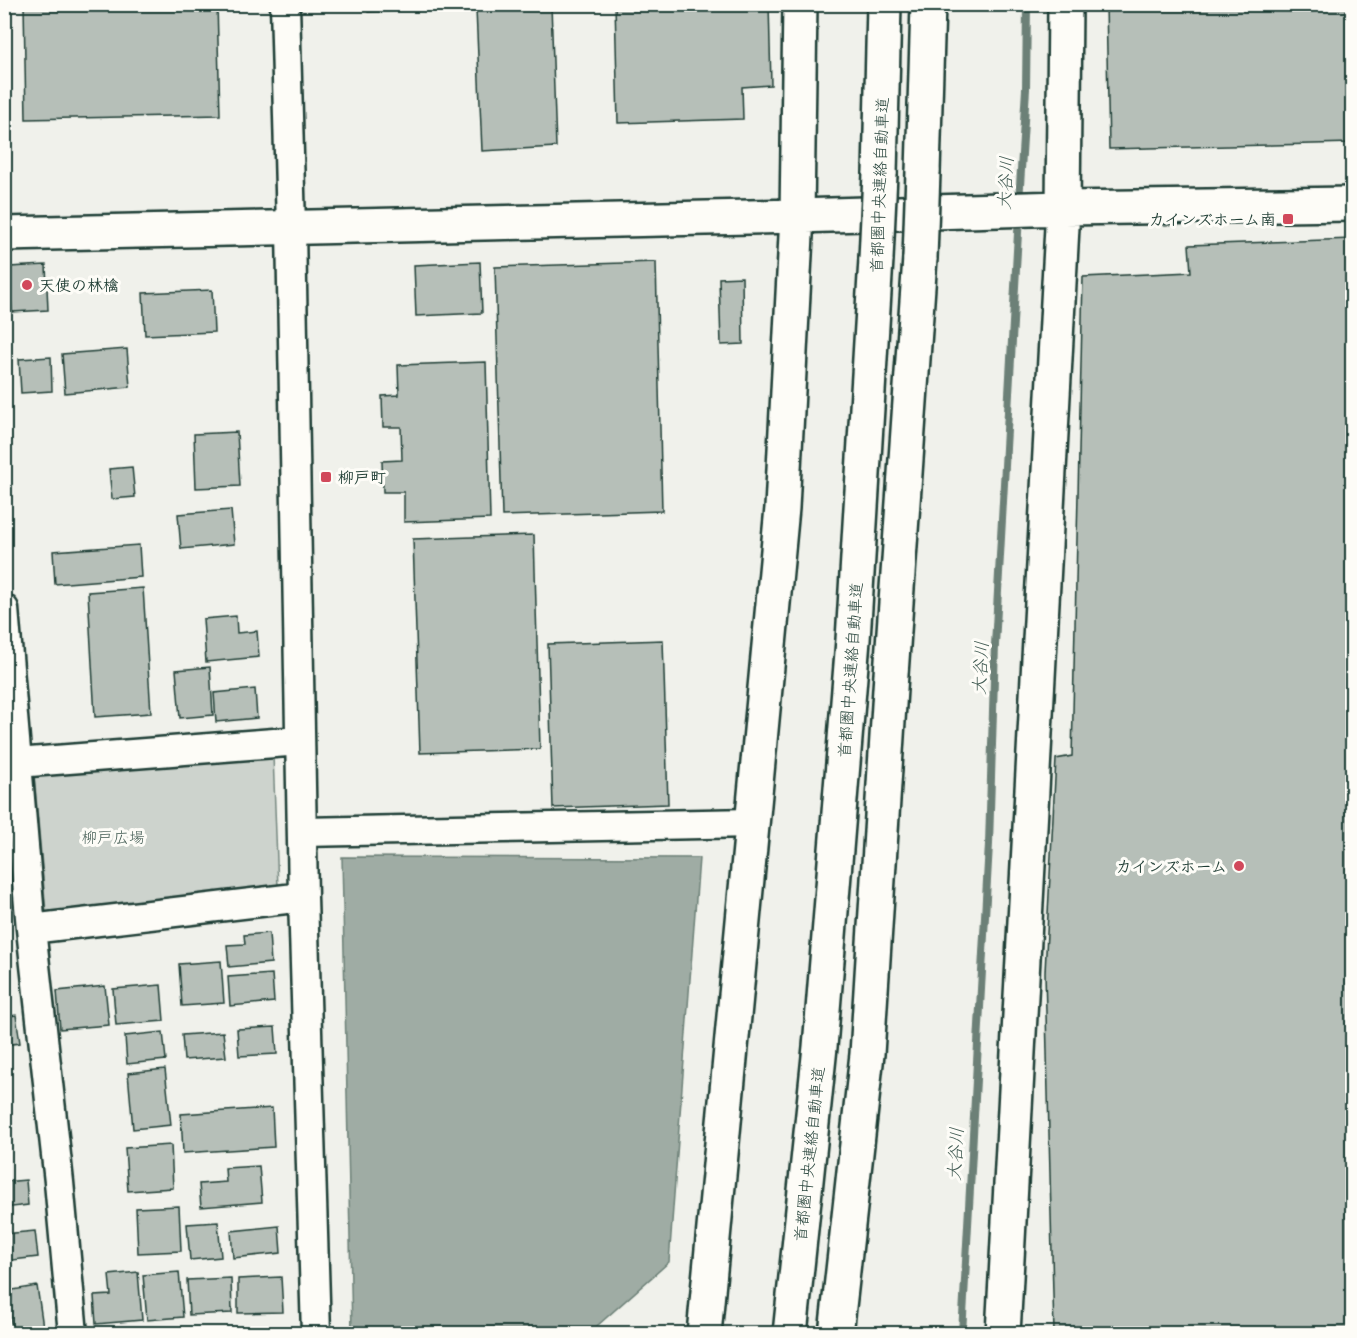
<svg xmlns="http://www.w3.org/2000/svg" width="1357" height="1338" font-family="Delius,'Klee One',sans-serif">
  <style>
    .green { fill: #cdd3cd; stroke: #768880; stroke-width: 1.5 }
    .water { fill: #9faca4; stroke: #6c8077; stroke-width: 1.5 }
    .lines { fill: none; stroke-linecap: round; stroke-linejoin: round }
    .stream { stroke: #6c8077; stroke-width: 8 }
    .building { fill: #b6bfb8; stroke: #1f3d34; stroke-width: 1.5 }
    .minor-casing { stroke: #1f3d34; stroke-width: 33 }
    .tertiary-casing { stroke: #1f3d34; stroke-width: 38 }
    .motorway-casing { stroke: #1f3d34; stroke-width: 38 }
    .minor { stroke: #fdfcf7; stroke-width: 28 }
    .tertiary { stroke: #fdfcf7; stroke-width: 33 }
    .motorway { stroke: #fdfcf7; stroke-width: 33 }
    .motorway-bridge-casing { stroke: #1f3d34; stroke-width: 38; stroke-linecap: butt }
    .motorway-bridge { stroke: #fdfcf7; stroke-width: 33 }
    .poi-dot { fill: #d1495b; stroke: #fdfcf7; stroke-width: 2 }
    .labels { text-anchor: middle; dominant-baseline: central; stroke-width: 6; stroke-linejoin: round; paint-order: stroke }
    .street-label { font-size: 16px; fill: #1f3d34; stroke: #fdfcf7 }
    .poi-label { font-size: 16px; font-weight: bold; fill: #1f3d34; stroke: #fdfcf7; text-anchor: end }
    .park-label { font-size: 16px; fill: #425b53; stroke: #fdfcf7 }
    .water-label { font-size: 18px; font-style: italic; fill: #455e56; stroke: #fdfcf7 }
  </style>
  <rect width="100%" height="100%" fill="#f0f1eb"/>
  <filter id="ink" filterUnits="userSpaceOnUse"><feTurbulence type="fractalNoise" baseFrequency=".0167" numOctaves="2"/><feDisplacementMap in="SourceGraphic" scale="12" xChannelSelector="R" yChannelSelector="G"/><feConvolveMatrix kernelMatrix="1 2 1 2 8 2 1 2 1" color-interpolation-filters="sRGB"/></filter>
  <g filter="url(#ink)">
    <path class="green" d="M 273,755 L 278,888 L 46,912 L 34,774 Z"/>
    <path class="water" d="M 342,857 L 699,858 L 669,1262 L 589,1333 L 352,1333 Z"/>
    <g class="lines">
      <path class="stream" d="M 1019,202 L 1026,89 L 1027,4
        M 962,1334 L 989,844 L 995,645 L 1019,215"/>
    </g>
    <path class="building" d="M 4,4 L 8,4 L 9,93 L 4,93 Z
      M 24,4 L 217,4 L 220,115 L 26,119 Z
      M 368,4 L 468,4 L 468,9 L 368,12 Z
      M 615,4 L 769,4 L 771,85 L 742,87 L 743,119 L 618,123 Z
      M 1106,4 L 1352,4 L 1352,143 L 1109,149 Z
      M 551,5 L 556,147 L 482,151 L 476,9 Z
      M 1352,239 L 1352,1334 L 1054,1334 L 1045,972 L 1056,759 L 1072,756 L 1083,277 L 1191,272 L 1189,245 Z
      M 480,262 L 482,313 L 416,316 L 414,265 Z
      M 656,262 L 662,511 L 502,516 L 495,267 Z
      M 46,265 L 48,310 L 12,312 L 9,267 Z
      M 742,277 L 743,344 L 721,345 L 719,278 Z
      M 212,290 L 214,332 L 145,335 L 143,293 Z
      M 127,349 L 130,387 L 65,393 L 62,354 Z
      M 51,357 L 52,391 L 21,393 L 19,359 Z
      M 486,362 L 490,519 L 404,522 L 404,492 L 383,492 L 382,461 L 402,460 L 401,427 L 383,427 L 382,396 L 399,395 L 398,365 Z
      M 237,432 L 240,486 L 196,488 L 194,434 Z
      M 132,467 L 135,497 L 112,499 L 109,469 Z
      M 231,510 L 234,544 L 181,549 L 178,514 Z
      M 534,535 L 540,749 L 420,753 L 413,539 Z
      M 139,545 L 141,577 L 55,584 L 53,551 Z
      M 143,588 L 151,713 L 95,717 L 88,592 Z
      M 236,616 L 237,633 L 257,631 L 259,657 L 206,662 L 203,619 Z
      M 663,640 L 668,804 L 553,808 L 548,644 Z
      M 210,667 L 213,715 L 180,718 L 176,670 Z
      M 255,689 L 257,718 L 216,722 L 214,693 Z
      M 269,933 L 271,963 L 229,967 L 227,945 L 245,944 L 244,935 Z
      M 221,961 L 224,1003 L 182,1006 L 179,964 Z
      M 272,974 L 274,1002 L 230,1006 L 228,977 Z
      M 161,985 L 164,1021 L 116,1025 L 113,989 Z
      M 105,986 L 109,1025 L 60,1029 L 57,991 Z
      M 16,1015 L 20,1043 L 4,1045 L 4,1017 Z
      M 275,1027 L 277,1054 L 239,1056 L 237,1029 Z
      M 163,1032 L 166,1060 L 127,1064 L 125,1036 Z
      M 223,1032 L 226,1057 L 184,1060 L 182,1035 Z
      M 165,1069 L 171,1125 L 133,1129 L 128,1073 Z
      M 272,1108 L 274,1147 L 183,1153 L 181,1114 Z
      M 171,1145 L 173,1188 L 128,1191 L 125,1148 Z
      M 259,1166 L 262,1202 L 201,1207 L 199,1184 L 226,1182 L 225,1168 Z
      M 26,1180 L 28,1205 L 4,1208 L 4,1182 Z
      M 179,1206 L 181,1251 L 138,1253 L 136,1208 Z
      M 218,1222 L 221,1257 L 190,1260 L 187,1224 Z
      M 279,1226 L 281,1253 L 233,1258 L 231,1231 Z
      M 35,1231 L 38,1257 L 4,1261 L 4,1234 Z
      M 138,1272 L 142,1320 L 96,1324 L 94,1296 L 111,1295 L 109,1275 Z
      M 179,1272 L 183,1317 L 147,1320 L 143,1275 Z
      M 281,1277 L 283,1312 L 238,1313 L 238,1279 Z
      M 231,1278 L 232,1313 L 189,1315 L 187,1280 Z
      M 37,1286 L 44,1334 L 13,1334 L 6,1291 Z"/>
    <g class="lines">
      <defs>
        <path id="minor" d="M 285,4 L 291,228 L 303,897 L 316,1334
          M 4,609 L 31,929 L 59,1182 L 73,1334
          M 4,764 L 300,741
          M 302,832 L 753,823
          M 31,929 L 303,897"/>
        <path id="tertiary" d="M 4,234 L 797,216 L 1063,208 L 1352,204
          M 704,1334 L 782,508 L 797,216 L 800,4
          M 1003,1334 L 1063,208 L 1065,4"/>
        <path id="motorway" d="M 923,172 L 928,4
          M 880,174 L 884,4
          M 790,1334 L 820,1047 L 853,640 L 876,259
          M 836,1334 L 867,1054 L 890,689 L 920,258"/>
      </defs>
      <use href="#minor" class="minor-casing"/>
      <use href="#tertiary" class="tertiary-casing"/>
      <use href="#motorway" class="motorway-casing"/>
      <use href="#minor" class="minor"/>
      <use href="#tertiary" class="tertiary"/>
      <use href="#motorway" class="motorway"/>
      <defs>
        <path id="motorway-bridge" d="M 920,258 L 923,172
          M 876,259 L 880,174"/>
      </defs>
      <use href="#motorway-bridge" class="motorway-bridge-casing"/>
      <use href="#motorway-bridge" class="motorway-bridge"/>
    </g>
  </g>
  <g class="poi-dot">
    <rect x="1282" y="213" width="12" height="12" rx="3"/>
    <circle cx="27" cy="285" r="6"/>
    <rect x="320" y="471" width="12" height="12" rx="3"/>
    <circle cx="1239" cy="866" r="6"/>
  </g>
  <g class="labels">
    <g class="street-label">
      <text transform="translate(879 185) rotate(-88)">首都圏中央連絡自動車道</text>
      <text transform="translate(850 670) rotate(-86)">首都圏中央連絡自動車道</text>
      <text transform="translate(809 1154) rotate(-84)">首都圏中央連絡自動車道</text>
    </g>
    <g class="poi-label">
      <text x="1276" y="219">カインズホーム南</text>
      <text x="39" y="285" text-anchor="start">天使の林檎</text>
      <text x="338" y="477" text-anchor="start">柳戸町</text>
      <text x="1227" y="866">カインズホーム</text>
    </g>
    <g class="park-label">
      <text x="113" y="837">柳戸広場</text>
    </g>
    <g class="water-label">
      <text transform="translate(1005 183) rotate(-87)">大谷川</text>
      <text transform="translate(980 668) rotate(-87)">大谷川</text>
      <text transform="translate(955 1154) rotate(-87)">大谷川</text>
    </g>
  </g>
  <rect width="1357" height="1338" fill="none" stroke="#fdfcf7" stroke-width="24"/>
  <rect x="12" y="12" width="1333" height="1314" fill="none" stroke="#1f3d34" stroke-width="2" filter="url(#ink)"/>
</svg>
